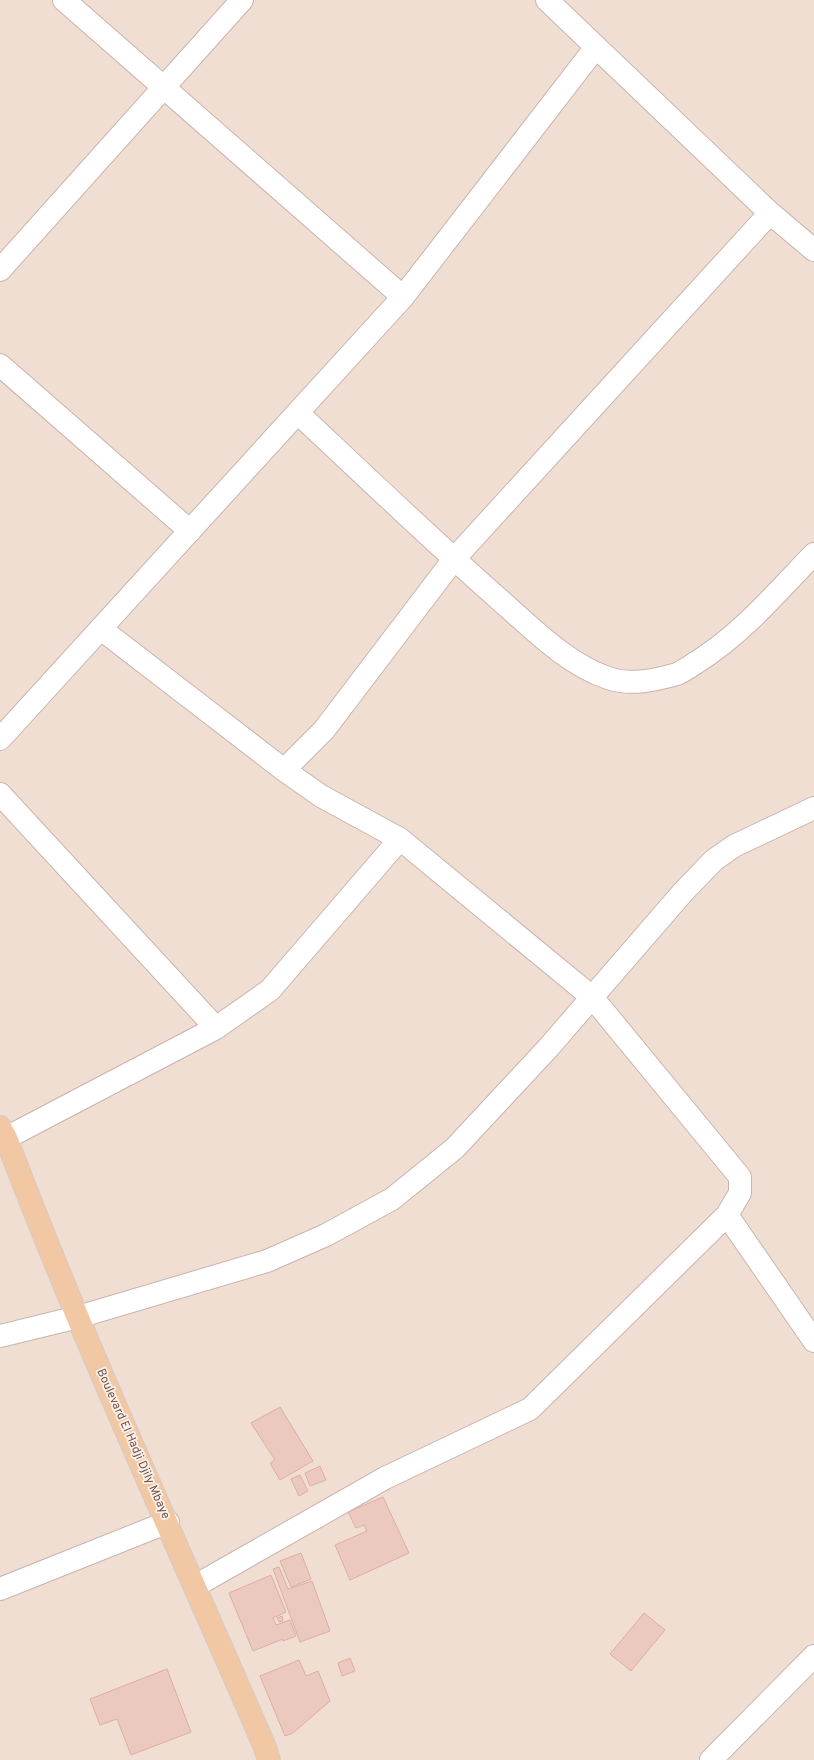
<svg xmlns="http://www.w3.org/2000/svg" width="814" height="1760" font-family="Overpass,sans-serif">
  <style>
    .residential { fill: #f0ded3 }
    .building { fill: #ecc9bf; stroke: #ddaea1 }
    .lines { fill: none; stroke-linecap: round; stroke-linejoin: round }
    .minor-casing { stroke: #c9b4ac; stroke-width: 24 }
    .major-casing { stroke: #d4cbc9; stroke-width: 24 }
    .minor { stroke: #fff; stroke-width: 22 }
    .major { stroke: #f2c7a3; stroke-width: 22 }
    .labels { text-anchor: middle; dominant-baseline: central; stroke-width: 3.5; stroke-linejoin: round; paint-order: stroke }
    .street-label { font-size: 12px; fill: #6f534c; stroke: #fdf2ea }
  </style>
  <rect width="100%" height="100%" fill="#faeee4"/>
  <path class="residential" d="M 0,0 L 814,0 L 814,1760 L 0,1760 Z"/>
  <path class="building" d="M 280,1407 L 313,1461 L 280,1480 L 270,1463 L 275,1460 L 251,1423 Z
    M 320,1466 L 326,1480 L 310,1486 L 305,1473 Z
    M 300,1475 L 308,1491 L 299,1496 L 291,1479 Z
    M 383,1497 L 409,1553 L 350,1580 L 335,1545 L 367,1531 L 364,1525 L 356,1528 L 348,1512 Z
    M 301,1553 L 311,1579 L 291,1587 L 280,1561 Z
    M 279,1567 L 288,1589 L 312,1581 L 330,1631 L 300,1642 L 273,1569 Z
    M 271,1575 L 286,1612 L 273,1618 L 276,1625 L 290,1620 L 296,1636 L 283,1641 L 283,1639 L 253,1651 L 229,1593 Z
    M 644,1613 L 665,1630 L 631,1671 L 610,1654 Z
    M 282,1616 L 283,1621 L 279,1622 L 277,1618 Z
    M 350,1658 L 355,1671 L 342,1676 L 338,1663 Z
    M 299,1660 L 306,1676 L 318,1671 L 330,1701 L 293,1733 L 285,1736 L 260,1676 Z
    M 167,1669 L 191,1732 L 131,1755 L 117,1719 L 100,1725 L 90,1699 Z"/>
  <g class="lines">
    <defs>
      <path id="minor" d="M 64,0 L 403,297
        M 547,0 L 770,213 L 814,250
        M 0,270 L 242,0
        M 0,365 L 190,531
        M 299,414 C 366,477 432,540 501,601 C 533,629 567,664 608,678 C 630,686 656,680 677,674 C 684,671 691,666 697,662 C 742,634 777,592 814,554
        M 101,629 L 284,770
        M 0,739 L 403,297 L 596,47
        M 0,794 L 216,1028
        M 6,1138 L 216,1028 L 270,990 L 400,839
        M 727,1215 L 814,1341
        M 0,1336 L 78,1317 L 267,1261 L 326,1235 L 392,1199 L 455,1148 L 549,1047 L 684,891 L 714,860 L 734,846 L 814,808
        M 195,1586 L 385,1478 L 530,1409 L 727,1215 L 740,1193 L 740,1177 L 592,997 L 400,839 L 321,796 L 284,770 L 324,730 L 454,559 L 770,213
        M 0,1589 L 168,1522
        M 711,1760 L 814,1656"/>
      <path id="major" d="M 0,1127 L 6,1138 C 84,1344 177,1544 264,1745 L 269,1760"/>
    </defs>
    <use href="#minor" class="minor-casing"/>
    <use href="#major" class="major-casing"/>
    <use href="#minor" class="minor"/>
    <use href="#major" class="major"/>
  </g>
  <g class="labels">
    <g class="street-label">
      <text transform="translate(133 1444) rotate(66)">Boulevard El Hadji Djily Mbaye</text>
    </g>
  </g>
</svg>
